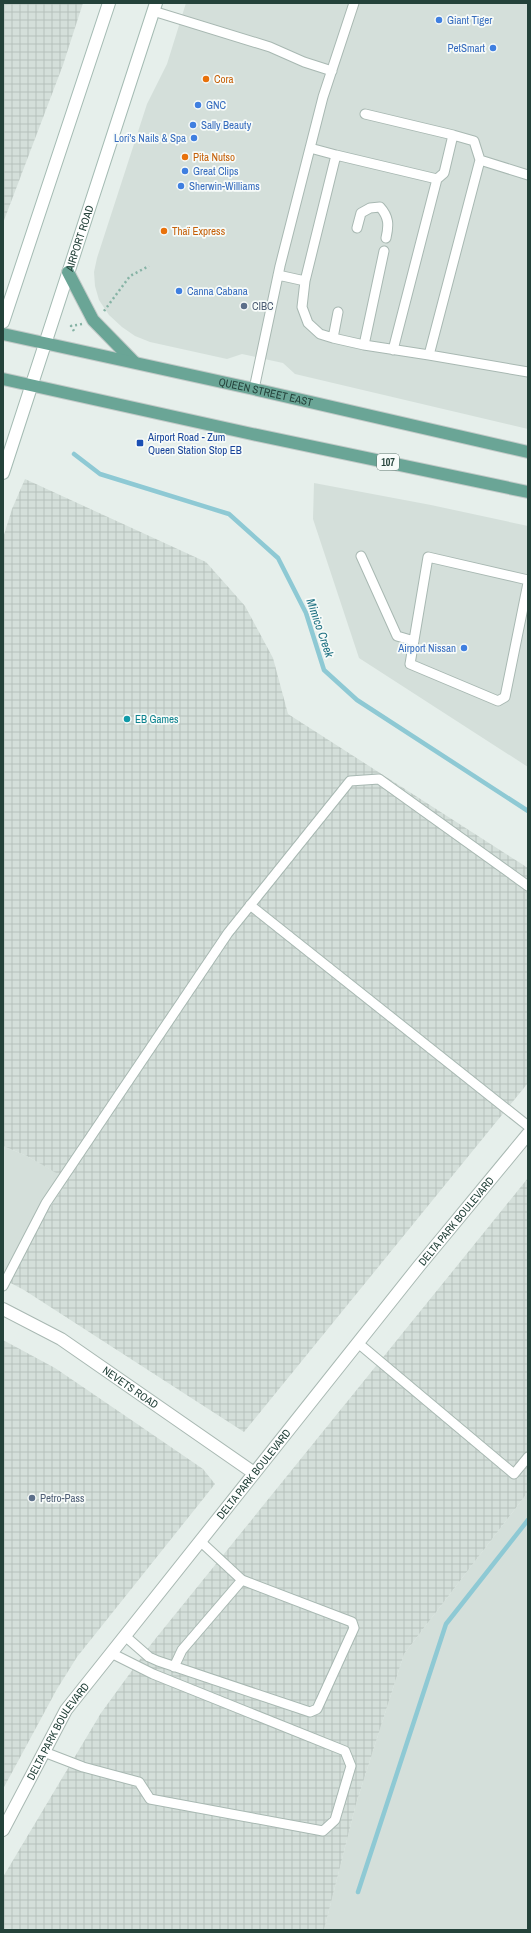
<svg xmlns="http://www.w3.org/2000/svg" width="531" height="1933" font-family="'Archivo Narrow',sans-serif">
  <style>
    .built { fill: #d4dfda }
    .industrial { fill: url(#industrial-grid) }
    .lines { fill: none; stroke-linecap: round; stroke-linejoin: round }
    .stream { stroke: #8ec9d4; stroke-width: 4.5 }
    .lane-casing { stroke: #a8b8b2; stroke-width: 11 }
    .street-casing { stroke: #a8b8b2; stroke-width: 14 }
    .secondary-casing { stroke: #a4bbb3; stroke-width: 14 }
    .primary-casing { stroke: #c2cac8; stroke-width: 14 }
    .path { stroke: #86b3a5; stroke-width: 2.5; stroke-dasharray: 2 3; stroke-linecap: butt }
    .lane { stroke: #fff; stroke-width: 9 }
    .street { stroke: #fff; stroke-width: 12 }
    .secondary { stroke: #fff; stroke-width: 12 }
    .primary { stroke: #6aa596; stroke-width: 12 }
    .shop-dot { fill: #3f7fe0; stroke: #f7fbf9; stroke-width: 1.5 }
    .food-dot { fill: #e8710a; stroke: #f7fbf9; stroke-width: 1.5 }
    .service-dot { fill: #5c6f8a; stroke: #f7fbf9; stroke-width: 1.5 }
    .transit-dot { fill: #1a4fb4; stroke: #f7fbf9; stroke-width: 1.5 }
    .culture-dot { fill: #0f9aa8; stroke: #f7fbf9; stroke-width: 1.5 }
    .labels { text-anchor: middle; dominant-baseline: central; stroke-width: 3.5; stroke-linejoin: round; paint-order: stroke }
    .shield { fill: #f7fbf9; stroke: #637a73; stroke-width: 1 }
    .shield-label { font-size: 10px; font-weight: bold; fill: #24423a }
    .shop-label { font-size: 11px; fill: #366cbe; stroke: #f7fbf9; text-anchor: start }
    .food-label { font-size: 11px; fill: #c56008; stroke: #f7fbf9; text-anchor: start }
    .street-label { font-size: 11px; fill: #24423a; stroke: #f7fbf9 }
    .service-label { font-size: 11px; fill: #4e5e75; stroke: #f7fbf9; text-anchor: start }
    .transit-label { font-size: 11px; fill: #164399; stroke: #f7fbf9; text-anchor: start }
    .culture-label { font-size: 11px; fill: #0d838f; stroke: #f7fbf9; text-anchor: start }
    .water-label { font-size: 12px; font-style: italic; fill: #1c6f80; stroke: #f7fbf9 }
  </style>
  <defs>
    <pattern id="industrial-grid" width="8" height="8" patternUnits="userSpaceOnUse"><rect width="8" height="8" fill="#d4dfda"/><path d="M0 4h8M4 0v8" fill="none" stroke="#b6c1bc"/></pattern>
  </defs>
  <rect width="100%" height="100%" fill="#e6efeb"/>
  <path class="built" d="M 186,3 L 528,3 L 528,429 L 295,374 L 283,363 L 242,354 L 227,359 L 150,342 L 135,336 L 122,327 L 109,315 L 99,300 L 95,286 L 94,272 L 97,258 L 147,104 L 167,64 Z
    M 314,483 L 431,505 L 528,526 L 528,767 L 359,658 L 313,519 Z
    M 3,1146 L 27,1156 L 69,1180 L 3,1278 Z
    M 528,1492 L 528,1930 L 324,1930 L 356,1804 L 404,1654 Z"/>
  <path class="industrial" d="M 3,3 L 83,3 L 63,65 L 3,223 Z
    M 25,479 L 206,562 L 245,606 L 273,658 L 288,714 L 528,868 L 528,1083 L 244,1432 L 24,1290 L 3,1279 L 68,1180 L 27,1156 L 3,1146 L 3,538 L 12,509 Z
    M 528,1178 L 528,1492 L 404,1654 L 356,1804 L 324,1930 L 3,1930 L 3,1877 L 101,1713 L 152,1643 Z
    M 3,1340 L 55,1368 L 127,1417 L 203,1469 L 215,1484 L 77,1657 L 57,1689 L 3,1789 Z"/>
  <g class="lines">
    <path class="stream" d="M 74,454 L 100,474 L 229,514 L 278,558 L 306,613 L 324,670 L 357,700 L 528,811
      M 358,1892 L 446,1624 L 528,1520"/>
    <defs>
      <path id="lane" d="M 153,11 L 270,47 L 304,62 L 332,71
        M 365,114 L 453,135 L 444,173 L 437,179
        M 453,135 L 474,141 L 480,160
        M 310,148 L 336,155
        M 528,175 L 480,160 L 429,355 L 528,372
        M 357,228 L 361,213 L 370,208 L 380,207 C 389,217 389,225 386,238
        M 278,275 L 305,281
        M 333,338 L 338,312
        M 364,345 L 384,251
        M 393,350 L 437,179 L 336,155 L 305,281 L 302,307 L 308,323 L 320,334 L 333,338 L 364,345 L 429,355
        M 254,389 L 280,266 L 323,97 L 354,3
        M 361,556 L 397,636 L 414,641
        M 528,580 L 428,557 L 410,664 L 498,701 L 505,697 L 528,583
        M 250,905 L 528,1126
        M 3,1286 L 46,1203 L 228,933 L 350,781 L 379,779 L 528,886
        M 358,1343 L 514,1474 L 528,1457
        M 125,1636 L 149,1657 L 158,1661 L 310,1712 L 317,1709 L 354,1628 L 352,1622 L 242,1580 L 200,1541
        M 174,1667 L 182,1650 L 242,1580
        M 44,1752 L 83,1767 L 139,1782 L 150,1799 L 323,1831 L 335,1820 L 351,1766 L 345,1751 L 153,1674 L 111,1653"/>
      <g id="street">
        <path id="s1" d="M 3,1309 L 61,1339 L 254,1473"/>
        <path id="s2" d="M 3,1830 L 66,1710 L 419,1266 L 528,1134"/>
      </g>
      <g id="secondary">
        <path d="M 3,322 L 109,3"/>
        <path id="s3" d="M 3,473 L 156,3"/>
      </g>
      <g id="primary">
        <path d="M 68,272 L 93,320 L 134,362"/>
        <path id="s4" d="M 3,334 L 254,389 L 528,452"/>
        <path d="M 3,379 L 252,434 L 528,492"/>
      </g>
    </defs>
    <use href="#lane" class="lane-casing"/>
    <use href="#street" class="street-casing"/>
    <use href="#secondary" class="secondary-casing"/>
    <use href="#primary" class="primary-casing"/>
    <path class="path" d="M 104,311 L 130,276 L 149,266
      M 74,331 L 71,326 L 82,324"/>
    <use href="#lane" class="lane"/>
    <use href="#street" class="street"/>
    <use href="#secondary" class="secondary"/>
    <use href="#primary" class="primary"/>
  </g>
  <g class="shop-dot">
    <circle cx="439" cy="20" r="4"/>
    <circle cx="493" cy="48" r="4"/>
    <circle cx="198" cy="105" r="4"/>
    <circle cx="193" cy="125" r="4"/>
    <circle cx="194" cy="138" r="4"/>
    <circle cx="185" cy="171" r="4"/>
    <circle cx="181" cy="186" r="4"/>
    <circle cx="179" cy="291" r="4"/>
    <circle cx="464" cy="648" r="4"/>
  </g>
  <g class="food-dot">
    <circle cx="206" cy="79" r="4"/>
    <circle cx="185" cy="157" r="4"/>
    <circle cx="164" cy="231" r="4"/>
  </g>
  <g class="service-dot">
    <circle cx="244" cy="306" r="4"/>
    <circle cx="32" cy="1498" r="4"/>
  </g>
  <rect class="transit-dot" x="136" y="439" width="8" height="8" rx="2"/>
  <circle class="culture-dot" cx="127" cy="719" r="4"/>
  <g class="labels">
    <rect class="shield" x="377" y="454" width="22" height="16" rx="3"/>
    <g class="shield-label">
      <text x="388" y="462">107</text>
    </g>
    <g class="shop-label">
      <text x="447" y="20">Giant Tiger</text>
      <text x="485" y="48" text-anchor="end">PetSmart</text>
      <text x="206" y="105">GNC</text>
      <text x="201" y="125">Sally Beauty</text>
      <text x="186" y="138" text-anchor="end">Lori's Nails &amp; Spa</text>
      <text x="193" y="171">Great Clips</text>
      <text x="189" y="186">Sherwin-Williams</text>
      <text x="187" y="291">Canna Cabana</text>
      <text x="456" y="648" text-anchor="end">Airport Nissan</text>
    </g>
    <g class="food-label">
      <text x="214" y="79">Cora</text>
      <text x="193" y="157">Pita Nutso</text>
      <text x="172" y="231">Thaï Express</text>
    </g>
    <g class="street-label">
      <text stroke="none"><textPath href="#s3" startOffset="247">AIRPORT ROAD</textPath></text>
      <text stroke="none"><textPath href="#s4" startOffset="269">QUEEN STREET EAST</textPath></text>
      <text stroke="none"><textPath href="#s2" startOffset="761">DELTA PARK BOULEVARD</textPath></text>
      <text stroke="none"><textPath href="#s1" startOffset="150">NEVETS ROAD</textPath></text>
      <text stroke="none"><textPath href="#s2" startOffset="437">DELTA PARK BOULEVARD</textPath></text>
      <text stroke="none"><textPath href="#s2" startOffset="113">DELTA PARK BOULEVARD</textPath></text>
    </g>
    <g class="service-label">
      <text x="252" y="306">CIBC</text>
      <text x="40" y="1498">Petro-Pass</text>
    </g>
    <g class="transit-label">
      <text x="148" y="437">Airport Road - Zum<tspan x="148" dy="13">Queen Station Stop EB</tspan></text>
    </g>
    <g class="culture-label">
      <text x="135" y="719">EB Games</text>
    </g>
    <g class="water-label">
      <text transform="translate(320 628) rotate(71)">Mimico Creek</text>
    </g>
  </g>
  <rect width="531" height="1933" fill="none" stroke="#24423a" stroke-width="8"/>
</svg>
